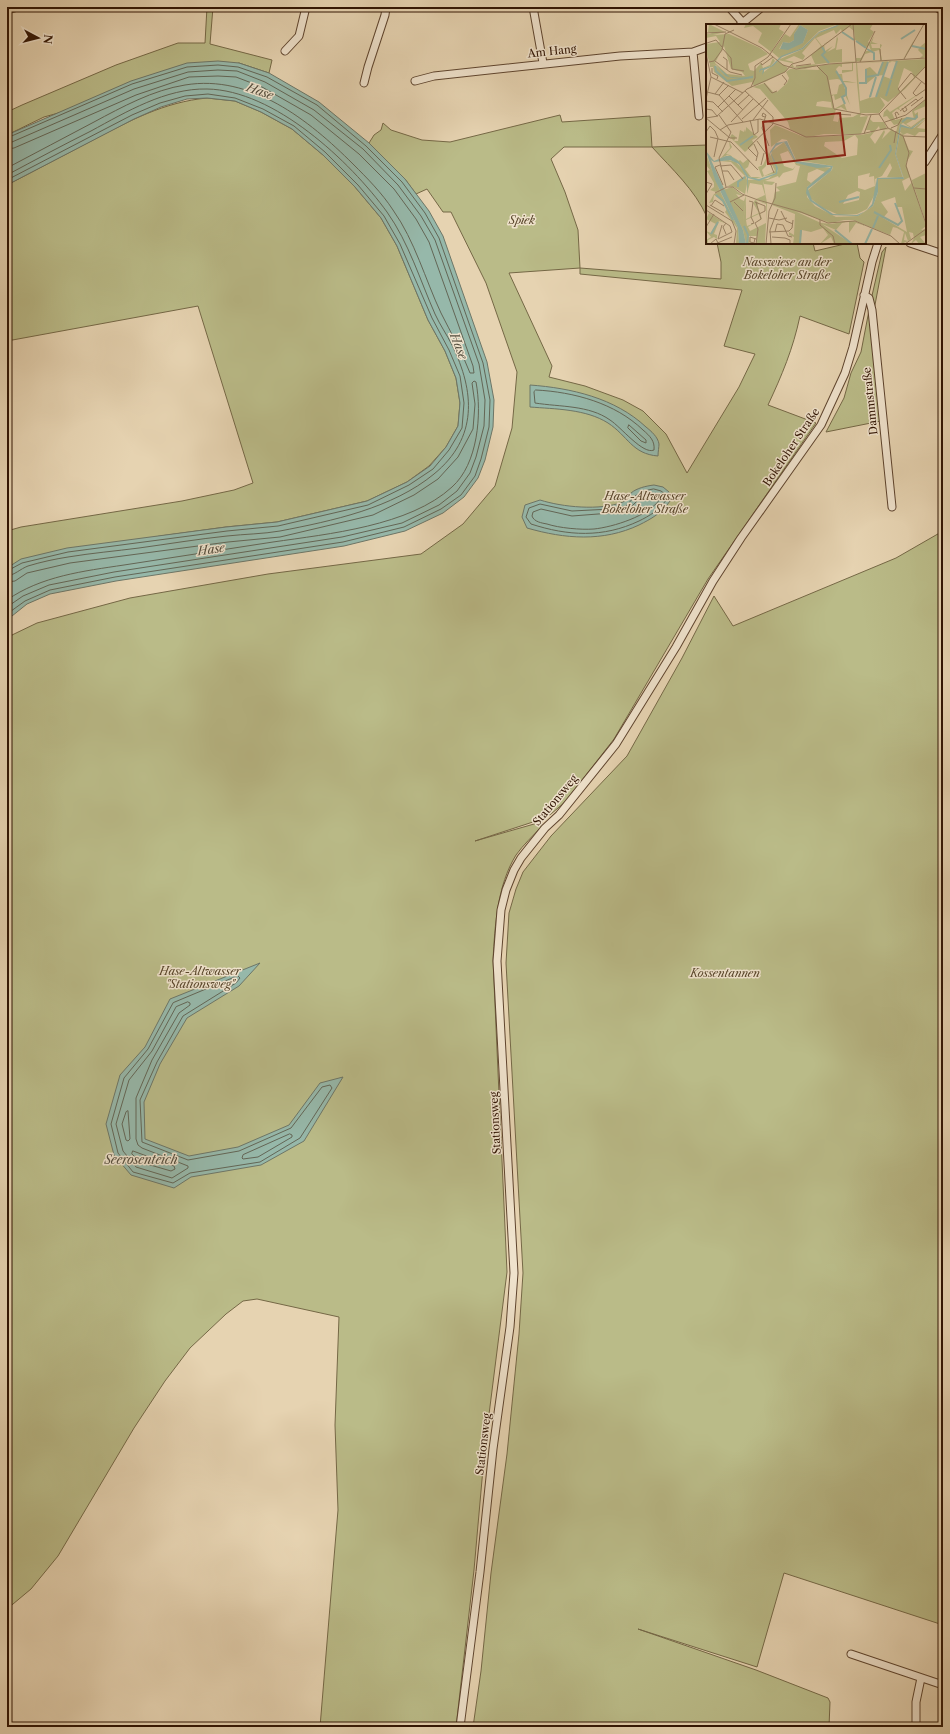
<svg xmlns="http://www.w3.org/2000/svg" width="950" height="1734" font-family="'Libre Caslon Text',serif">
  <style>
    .green { fill: #babb88; stroke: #756846; fill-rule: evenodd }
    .water { fill: #96b8aa; stroke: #6d7667 }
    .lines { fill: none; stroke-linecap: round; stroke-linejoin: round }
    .shore { stroke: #636656; stroke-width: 1 }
    .street-casing { stroke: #5e442e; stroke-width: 9 }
    .street { stroke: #efe2cc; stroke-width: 7 }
    .labels { text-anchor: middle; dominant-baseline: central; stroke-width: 3; stroke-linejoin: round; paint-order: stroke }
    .street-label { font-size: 11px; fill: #301403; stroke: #efe2cc }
    .park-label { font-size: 11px; font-style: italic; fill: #59462b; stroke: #efe2cc }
    .water-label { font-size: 12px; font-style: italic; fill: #544d3d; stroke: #efe2cc }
    .inset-river { fill: none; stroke: #96b8aa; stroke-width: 2 }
    .inset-road { fill: none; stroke: #9d876b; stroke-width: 1 }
    .view { fill: #8f2418; fill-opacity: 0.15; stroke: #8f2418; stroke-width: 2 }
    .inset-edge { fill: none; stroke: #301403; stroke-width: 2 }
  </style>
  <rect width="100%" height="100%" fill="#e6d3b1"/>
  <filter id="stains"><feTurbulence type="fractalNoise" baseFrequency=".005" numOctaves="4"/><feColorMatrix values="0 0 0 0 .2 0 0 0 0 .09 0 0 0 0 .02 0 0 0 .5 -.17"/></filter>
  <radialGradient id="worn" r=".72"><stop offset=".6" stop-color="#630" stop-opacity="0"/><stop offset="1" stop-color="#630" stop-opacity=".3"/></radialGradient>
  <path class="green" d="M 207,7 L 213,7 L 210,44 L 272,60 L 269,73 L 239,63 L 44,117 L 7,135 L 7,112 L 22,105 L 116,65 L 178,43 L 205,43 Z
    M 207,98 L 235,101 L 261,112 L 292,129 L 323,155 L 355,187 L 381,218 L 397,246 L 428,320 L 445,351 L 456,378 L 460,403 L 458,426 L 446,447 L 429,466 L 407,482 L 367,501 L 277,522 L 226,527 L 160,536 L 7,568 L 7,531 L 21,527 L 182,501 L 234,490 L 253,483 L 198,306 L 7,341 L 7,185 C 35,170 63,156 91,141 C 129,121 164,102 207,98 Z
    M 560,115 L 562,122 L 650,116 L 652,147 L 707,145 L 707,217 C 695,190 672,169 652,147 L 564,147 L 551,159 L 565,192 L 578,230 L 580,268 L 721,279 L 721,262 L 717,243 L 813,243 L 815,251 L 849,243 L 857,243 L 860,258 L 864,262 L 849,334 L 800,316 C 793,349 782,375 768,405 L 816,423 L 708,579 L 614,739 L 565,802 L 551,814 L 539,820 L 475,841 L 541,822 L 541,827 C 533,836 523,845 516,855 C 497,886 495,925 493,960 L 507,1272 L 485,1446 L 474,1570 L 456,1727 L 320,1727 L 338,1510 L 335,1425 L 339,1317 L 257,1299 L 243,1301 L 226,1314 L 190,1348 L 165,1381 L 134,1428 L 58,1556 L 31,1589 L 7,1609 L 7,643 L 12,635 L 37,623 L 130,598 L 268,574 L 421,554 L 463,524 L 495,486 L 512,428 L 517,372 L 486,283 L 451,212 L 443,212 L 427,189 L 416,194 L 405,179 L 369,143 L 374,135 L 381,130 L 383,123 L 391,130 L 422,140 L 450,142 ZM 580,268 L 580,274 L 742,290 L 724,346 L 755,354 L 739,387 L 687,473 L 666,434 L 643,411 L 623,400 L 585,386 L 549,377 L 552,366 L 509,273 Z
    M 886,247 L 874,310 L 881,421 L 826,432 L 844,398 L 851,373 L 861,352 L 871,300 L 882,252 Z
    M 943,531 L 943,1625 L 784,1573 L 757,1667 L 638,1629 L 756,1670 L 828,1698 L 830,1702 L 829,1727 L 473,1727 L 481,1671 L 491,1573 L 507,1454 L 519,1334 L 523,1273 L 506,963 L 509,913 L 516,889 L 523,872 L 551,836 L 627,756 L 682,658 L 714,596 L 733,626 L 896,558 Z"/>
  <path class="water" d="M 218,61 L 239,63 L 269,73 L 319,102 L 369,143 L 405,179 L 429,211 L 443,236 L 487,362 L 494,400 L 493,427 L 485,460 L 478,478 L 464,497 L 443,513 L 405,531 L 344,546 L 116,581 L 50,594 L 27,604 L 7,620 L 7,568 L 21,559 L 67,548 L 226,527 L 277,522 L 367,501 L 407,482 L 430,466 L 446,447 L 458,426 L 460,403 L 456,378 L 445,351 L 428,320 L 397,246 L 381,218 L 355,187 L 323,155 L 292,129 L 261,112 L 235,101 L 207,98 L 187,99 L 161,107 L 134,119 L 7,185 L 7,135 L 131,81 L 187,63 Z
    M 530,385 C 571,388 615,398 646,427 C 651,431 658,437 659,444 C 659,447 658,452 658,456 C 632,454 628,436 608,423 C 586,409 555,409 530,407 Z
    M 654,485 L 663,487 L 669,492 L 670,501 C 662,513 651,519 639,525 C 603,542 565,539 527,528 L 522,517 L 525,505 L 540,500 C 562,507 600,511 623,502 C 627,501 628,496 631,493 C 637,488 646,486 654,485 Z
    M 260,963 L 239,986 L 187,1018 L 160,1064 L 144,1102 L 145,1139 L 189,1156 L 238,1147 L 289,1125 L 320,1083 L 343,1077 L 304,1141 L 261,1165 L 191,1177 L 174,1188 L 131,1175 L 114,1155 L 106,1124 L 120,1075 L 145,1047 L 170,999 Z"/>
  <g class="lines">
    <path class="shore" d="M 7,138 L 132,84 L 187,67 L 218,65 L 238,67 L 267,77 L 317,105 L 366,146 L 402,182 L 425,213 L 439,238 L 483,363 L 490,400 L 489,427 L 481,459 L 475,476 L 461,495 L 441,509 L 404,527 L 343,542 L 115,577 L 50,590 L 25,601 L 7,614
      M 7,143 L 12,142 L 134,89 L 188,72 L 218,70 L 237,71 L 265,82 L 314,110 L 363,149 L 398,185 L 421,216 L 435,240 L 479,364 L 485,400 L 484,426 L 476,457 L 470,473 L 457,491 L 439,505 L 402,523 L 342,537 L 114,572 L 49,585 L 23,596 L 7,607
      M 7,149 L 14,148 L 136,95 L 189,77 L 218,76 L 236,77 L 262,87 L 311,115 L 359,154 L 394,189 L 416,219 L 429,242 L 473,366 L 474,373 L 470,373 C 462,352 451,333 441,313 C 425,279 415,241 393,210 C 382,193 367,178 353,164 C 309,120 251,74 185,85 C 153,90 122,107 94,122 C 65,137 36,153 7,168
      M 7,175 C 35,160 63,145 91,131 C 126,112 166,88 207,89 C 274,90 350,161 387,212 C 409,243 420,280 435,314 C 440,325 447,335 452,345 C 475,392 478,438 434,474 C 393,508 332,521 280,531 C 263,534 245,534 227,536 C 198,539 168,544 139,548 C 116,551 92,553 68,557 C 55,559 41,562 28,566 C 20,569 15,575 7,576
      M 7,180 L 132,115 L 160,103 L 185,96 L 208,94 L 235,98 L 263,109 L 294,126 L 325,152 L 358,185 L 384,216 L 400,244 L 432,318 L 449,350 L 460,376 L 464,403 L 462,428 L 449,450 L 433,469 L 409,485 L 368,505 L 278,526 L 227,531 L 68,552 L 22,563 L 7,571
      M 536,390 C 574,392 615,403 643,430 C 650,436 655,441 654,450 C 643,455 621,427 610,420 C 589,405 560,407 535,403 L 534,392 Z
      M 629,425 L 646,440 L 646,443 L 641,441 L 628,428 Z
      M 654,489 L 661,491 L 665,494 L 666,500 C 660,510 649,516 639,521 C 603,538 568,536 531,524 L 526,517 L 529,508 L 540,504 L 572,511 L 611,509 L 626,506 L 635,496 L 644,491 Z
      M 654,495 L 659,496 L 660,499 C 649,516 613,527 594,529 C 581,530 559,528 547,524 C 542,523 534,522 532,516 L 533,512 L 541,509 L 572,516 L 611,513 L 628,510 L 638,500 L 646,496 Z
      M 7,582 L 15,581 L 27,573 L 70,563 L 228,542 L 280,537 L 373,515 L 414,495 L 438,479 L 458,457 L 473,429 L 475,404 L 472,383 L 474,381 L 476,382 C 482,414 478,464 452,487 C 410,526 328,534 273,542 C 223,550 174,557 124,565 C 84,571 41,576 7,600
      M 238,976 L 240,978 L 236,983 L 183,1016 L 157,1062 L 140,1100 L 142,1142 L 188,1160 L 239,1151 L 291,1128 L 322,1087 L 330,1085 L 332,1088 L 300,1138 L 260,1162 L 190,1173 L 173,1183 L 133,1172 L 118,1153 L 111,1124 L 124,1078 L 148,1049 L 173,1003 Z
      M 188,1002 L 190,1003 L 190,1005 L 179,1013 L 152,1060 L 136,1098 L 136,1139 L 138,1145 L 142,1148 L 188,1166 L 188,1168 L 172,1178 L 136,1167 L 123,1151 L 116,1124 L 129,1080 L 152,1051 L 176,1007 Z
      M 128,1111 L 130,1139 L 128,1141 L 126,1140 L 122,1124 L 126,1112 Z
      M 290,1134 L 292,1135 L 292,1137 L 258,1157 L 243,1159 L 242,1158 L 243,1155 Z
      M 133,1151 L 174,1166 L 175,1169 L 171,1171 L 140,1162 L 132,1154 Z"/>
    <defs>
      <path id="street" d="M 533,7 L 543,63
        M 729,7 L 745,25
        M 936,7 L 943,11
        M 7,10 L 18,7
        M 740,25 L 762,7
        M 285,51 L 299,36 L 306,7
        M 693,52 L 699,116
        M 415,81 L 434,76 L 620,56 L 693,52 L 707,47
        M 364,83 L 368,67 L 385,15 L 386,7
        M 925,162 L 943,134
        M 910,243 L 943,254
        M 864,295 L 869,298 L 872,310 L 892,507
        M 851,1654 L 943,1685
        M 460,1727 L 480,1572 L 493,1449 L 510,1327 L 514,1273 L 497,961 L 501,910 L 506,890 L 514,870 L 521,858 L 545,828 L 559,815 L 616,744 L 676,647 L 713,581 L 741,538 L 821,425 L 845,373 L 853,347 L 872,262 L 878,243
        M 916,1727 L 916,1702 L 921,1678"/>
    </defs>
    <use href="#street" class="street-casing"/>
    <use href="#street" class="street"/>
  </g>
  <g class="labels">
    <g class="street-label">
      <text transform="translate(552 51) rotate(-6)">Am Hang</text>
      <text transform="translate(870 401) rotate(-96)">Dammstraße</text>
      <text transform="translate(791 447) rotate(-56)">Bokeloher Straße</text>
      <text transform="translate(555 800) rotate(-50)">Stationsweg</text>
      <text transform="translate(495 1123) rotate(-93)">Stationsweg</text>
      <text transform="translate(483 1444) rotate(-83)">Stationsweg</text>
    </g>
    <g class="park-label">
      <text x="522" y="220">Spiek</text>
      <text x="787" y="262">Nasswiese an der<tspan x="787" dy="13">Bokeloher Straße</tspan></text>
      <text x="645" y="496">Hase-Altwasser<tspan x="645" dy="13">Bokeloher Straße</tspan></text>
      <text x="200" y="971">Hase-Altwasser<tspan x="200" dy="13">"Stationsweg"</tspan></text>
      <text x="725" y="973">Kossentannen</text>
    </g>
    <g class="water-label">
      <text transform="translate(260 91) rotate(19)">Hase</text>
      <text transform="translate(459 346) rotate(68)">Hase</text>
      <text transform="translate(211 549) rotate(-9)">Hase</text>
      <text x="141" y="1159">Seerosenteich</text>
    </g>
  </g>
  <g transform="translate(706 24)">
    <rect width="220" height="220" fill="#e6d3b1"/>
    <path d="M 3,0 L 19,8 L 7,11 L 23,10 L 54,24 L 62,30 L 42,40 L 44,46 L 48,47 L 55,39 L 57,44 L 64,41 L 67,34 L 69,37 L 65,42 L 56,45 L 58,48 L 72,37 L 82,44 L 79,48 L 59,58 L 48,62 L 46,58 L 26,62 L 8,48 L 7,43 L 4,43 L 4,40 L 9,41 L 19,51 L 10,41 L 4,40 L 0,28 L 0,20 L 14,18 L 10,12 L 0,14 L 0,10 L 6,10 L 2,8 ZM 18,22 L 25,45 L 36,48 L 39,52 L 21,50 L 9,39 ZM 40,0 L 75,0 L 73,5 L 78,8 L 65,28 L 52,18 L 56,9 L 47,2 L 38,4 ZM 93,0 L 132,0 L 113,7 L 96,24 L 73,34 L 66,28 L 79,10 L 84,13 ZM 94,1 L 102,6 L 97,19 L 73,25 L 77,18 L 83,19 L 88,16 L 88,10 ZM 134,0 L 167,0 L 164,5 L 168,8 L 162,18 L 164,19 L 168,12 L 166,18 L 172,20 L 165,20 L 166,24 L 174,24 L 174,20 L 176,21 L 174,25 L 176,36 L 197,35 L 208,16 L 206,22 L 215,22 L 220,18 L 220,32 L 217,34 L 199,35 L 214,34 L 217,31 L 212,26 L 215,22 L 206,22 L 197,35 L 120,39 L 107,41 L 113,41 L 99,45 L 85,43 L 86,40 L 88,43 L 109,40 L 105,31 L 115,22 L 109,14 L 96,29 L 99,32 L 97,36 L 88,32 L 79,36 L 88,38 L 86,39 L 72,36 L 97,25 L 113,9 ZM 143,3 L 148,7 L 149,16 L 161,24 L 163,21 L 165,27 L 160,27 L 155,34 L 150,34 L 150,37 L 136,38 L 136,25 L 130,26 L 132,15 L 131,12 L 129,24 L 121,28 L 127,22 L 119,27 L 118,20 L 129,13 L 116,22 L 110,14 L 128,6 L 130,10 L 135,5 L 136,8 ZM 173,26 L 175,36 L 155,37 L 159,30 ZM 220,35 L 220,42 L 199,65 L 182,78 L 174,73 L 179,81 L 173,89 L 155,89 L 154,93 L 162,92 L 155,110 L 118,110 L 103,113 L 155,111 L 165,109 L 164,106 L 159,106 L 164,95 L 167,98 L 178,98 L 181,105 L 185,104 L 190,109 L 192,100 L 188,101 L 181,92 L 177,93 L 178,88 L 181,85 L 184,88 L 220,65 L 193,84 L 194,86 L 191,85 L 186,89 L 189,96 L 202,93 L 208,95 L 206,87 L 220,75 L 220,82 L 208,87 L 209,90 L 212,88 L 212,93 L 200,100 L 205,103 L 217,94 L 220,94 L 205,104 L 197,99 L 194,101 L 189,130 L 197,154 L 181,153 L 186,144 L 184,139 L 176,152 L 169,155 L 170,168 L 161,185 L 151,190 L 133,191 L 117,184 L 104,174 L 102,166 L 126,146 L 127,142 L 90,136 L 81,116 L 76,115 L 65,123 L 64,106 L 69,101 L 98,113 L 84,105 L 82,98 L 54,65 L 47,63 L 59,59 L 67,68 L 71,68 L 81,59 L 83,54 L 80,48 L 84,45 L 113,46 L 112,43 L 117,41 L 147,38 L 147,47 L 136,49 L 136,46 L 146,46 L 146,39 L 136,40 L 136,43 L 133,42 L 130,45 L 132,50 L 136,50 L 137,58 L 151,59 L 150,39 ZM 182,37 L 184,39 L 185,37 L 191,38 L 185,55 L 177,52 ZM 177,38 L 172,51 L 164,43 L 159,45 L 160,60 L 170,52 L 163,74 L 154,77 L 151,39 ZM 198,44 L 206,48 L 208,54 L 194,68 L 192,63 ZM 177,51 L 170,73 L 164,74 L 170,52 ZM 131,55 L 151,59 L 154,89 L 147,93 L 133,94 L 132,98 L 127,97 L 130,85 L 135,83 L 141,87 L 136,73 L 140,72 L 140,73 L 144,81 L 137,59 L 133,61 L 131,70 L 125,71 L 123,56 ZM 128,71 L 129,76 L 136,73 L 139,79 L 128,85 L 126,72 ZM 117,77 L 125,78 L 126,84 L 110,82 L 111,78 ZM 173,102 L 174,106 L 186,105 L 176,115 L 179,108 L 178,106 L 169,120 L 164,113 ZM 149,111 L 152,115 L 151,131 L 136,134 L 118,122 L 119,118 L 138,117 ZM 164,149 L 163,153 L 168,152 L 169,162 L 159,166 L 152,164 L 152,152 ZM 151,167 L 154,168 L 153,176 L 137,180 L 142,171 ZM 220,95 L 211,104 L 220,105 L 220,108 L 213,108 L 209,112 L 201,109 L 197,111 L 203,126 L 207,127 L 200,139 L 204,153 L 196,157 L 199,167 L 206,158 L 220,202 L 215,206 L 220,205 L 220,211 L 214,213 L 220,220 L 213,220 L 210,216 L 205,220 L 208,214 L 207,209 L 203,208 L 205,215 L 202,217 L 199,209 L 198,216 L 202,217 L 195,220 L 198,208 L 191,204 L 187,203 L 184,211 L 147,196 L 138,196 L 125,199 L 89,187 L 115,199 L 126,200 L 139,197 L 148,197 L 160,202 L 150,199 L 143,209 L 143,197 L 136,199 L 130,206 L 116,200 L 146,220 L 128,220 L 125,213 L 114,220 L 122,211 L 117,204 L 105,208 L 96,206 L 94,220 L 87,220 L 88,213 L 83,211 L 83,208 L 88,211 L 89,190 L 66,181 L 69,168 L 74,167 L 70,163 L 90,158 L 94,142 L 90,141 L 87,146 L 77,149 L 73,154 L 72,152 L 59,157 L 69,158 L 66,161 L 58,160 L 57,157 L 61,179 L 50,175 L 59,171 L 56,161 L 44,159 L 41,170 L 41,160 L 39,170 L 28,163 L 22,162 L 39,152 L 25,138 L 14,137 L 22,136 L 30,138 L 38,147 L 41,156 L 62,155 L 72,147 L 65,132 L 66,127 L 78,118 L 90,139 L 125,144 L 101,163 L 101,173 L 109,182 L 130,193 L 152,192 L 167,182 L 172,168 L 172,155 L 198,155 L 190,130 L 194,109 L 197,110 L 194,108 L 195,103 L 208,104 ZM 82,127 L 90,141 L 87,145 L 78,142 L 74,130 ZM 111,145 L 119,148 L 105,159 L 101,156 L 102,149 ZM 189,173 L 191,183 L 196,183 L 201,208 L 177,194 L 182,188 L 175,178 ZM 40,103 L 52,113 L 46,116 L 48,120 L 39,128 L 24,113 L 26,110 L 30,113 L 28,117 L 32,117 L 34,106 L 38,108 L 39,105 L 40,108 ZM 23,117 L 26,123 L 20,130 L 24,131 L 33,137 L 34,136 L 37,139 L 42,135 L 44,137 L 42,143 L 39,145 L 45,153 L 56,153 L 52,143 L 57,141 L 63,128 L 70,143 L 70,149 L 48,155 L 42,152 L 27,133 L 21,131 L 14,135 L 24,124 ZM 61,131 L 69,147 L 58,152 L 56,146 L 60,142 ZM 0,130 L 14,167 L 10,168 L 4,166 L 8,163 L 8,159 L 1,147 L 4,146 L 0,141 ZM 220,149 L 220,199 L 205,154 L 206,156 ZM 26,163 L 37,172 L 30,170 L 34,175 L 38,177 L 40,171 L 37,201 L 40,173 L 40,195 L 53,189 L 47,179 L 49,176 L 61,179 L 59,220 L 50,219 L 51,212 L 43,212 L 44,220 L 40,220 L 37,206 L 17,166 ZM 50,176 L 60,180 L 60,199 L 44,207 L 42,203 L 49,199 L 41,202 L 40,196 L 53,190 L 55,195 L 49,199 L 56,195 L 51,181 L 53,180 ZM 14,167 L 32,204 L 33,220 L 30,220 L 31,204 L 19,188 L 21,185 L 17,177 L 8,171 L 7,178 L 3,179 L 8,170 ZM 0,187 L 19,199 L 13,197 L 8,210 L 11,211 L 11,215 L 8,213 L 2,216 L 2,220 L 0,216 L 5,213 L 0,207 L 5,209 L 10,200 L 0,195 L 3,189 Z" fill="#babb88" fill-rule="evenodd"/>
    <path d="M 134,0 L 130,3 L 113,9 L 97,25 L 76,33 L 67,42 L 58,46 L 58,48 L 56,51 L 57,46 L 55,46 L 53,49 L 41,54 L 26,54 L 20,52 L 9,41 L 0,40 L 9,41 L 24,53 L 40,54 L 53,49 L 54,45 L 65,42 L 75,32 L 96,24 L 113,8 ZM 94,1 L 102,6 L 97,19 L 82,26 L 74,25 L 77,18 L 83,19 L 88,16 L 88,10 ZM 220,94 L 206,105 L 195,103 L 190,130 L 198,155 L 172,155 L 172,168 L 167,182 L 152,192 L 125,191 L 104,177 L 100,169 L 101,163 L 125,143 L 111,144 L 90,139 L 78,118 L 70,122 L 65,129 L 72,144 L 71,150 L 53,157 L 42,154 L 41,170 L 41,154 L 33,140 L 24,136 L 8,138 L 5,136 L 37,206 L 40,220 L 33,220 L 32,204 L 9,156 L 0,127 L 8,137 L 20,132 L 25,132 L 33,138 L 43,153 L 53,155 L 70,149 L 70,144 L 64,128 L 70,119 L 81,117 L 90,137 L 127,142 L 125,147 L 102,165 L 106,176 L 127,190 L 151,191 L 160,187 L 166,180 L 171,154 L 197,153 L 189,130 L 194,100 L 205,104 Z" fill="#96b8aa"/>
    <path class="inset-river" d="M 136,8 L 148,16M 195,15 L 209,6M 150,17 L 160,24M 206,22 L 220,25M 116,23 L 119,28 L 116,31 L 123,39M 161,25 L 168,29 L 168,36M 9,42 L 10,47 L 21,57 L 47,53M 130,47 L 140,64 L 140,71 L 136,73 L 139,80M 160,53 L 172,51 L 177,38M 185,55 L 191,37M 153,59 L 160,59 L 160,45M 180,72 L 185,56M 164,73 L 170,53M 170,73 L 182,38M 196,98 L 201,94 L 209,95 L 211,93 L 210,91M 34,121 L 47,112M 173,144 L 185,126 L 184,121M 32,163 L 32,158 L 39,153M 10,171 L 17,177 L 27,196M 133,178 L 153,173M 168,188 L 192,201 L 196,197 L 189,179M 38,202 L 42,211 L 41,220M 167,204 L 172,192M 129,206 L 146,220M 5,210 L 12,198M 94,220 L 95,206M 159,220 L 166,205"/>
    <path class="inset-road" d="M 8,0 L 56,24 L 77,41 L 90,45 L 123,40 L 220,34M 147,0 L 150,38M 0,9 L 20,8M 1,19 L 10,16 L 16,23M 16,24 L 25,34 L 26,45 L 38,47M 174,25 L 175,37M 0,29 L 5,53 L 37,69M 17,33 L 21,36 L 21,46M 198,35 L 218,0M 9,37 L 24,48 L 36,51M 3,38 L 8,37 L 16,26 L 19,10 L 28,6M 154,38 L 169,7M 55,39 L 56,41 L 67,33M 90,42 L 105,40M 111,42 L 121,52 L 128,85 L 160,91 L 173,90M 6,44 L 6,49 L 12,52 L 11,55M 76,51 L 81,57 L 78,61M 216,57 L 207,69 L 210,72 L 220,65M 58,59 L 66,69 L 71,67M 45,63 L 49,54 L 49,42 L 62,33 L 85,0M 39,67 L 67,93 L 67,100M 1,68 L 13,71 L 37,98M 9,70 L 18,58M 13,71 L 23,61M 23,72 L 37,86M 0,75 L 5,53M 200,75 L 192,65 L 205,49 L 220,61M 0,77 L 7,78 L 17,88M 32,81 L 43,71M 205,82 L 217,73M 12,83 L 30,65M 196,84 L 198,88 L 201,86 L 199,82M 0,85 L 6,86 L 11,92M 194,87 L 210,75 L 212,77M 131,90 L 145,91M 173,90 L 182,104 L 197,112 L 203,129 L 200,142 L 220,200M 173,90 L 220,42M 13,91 L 25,108 L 13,134 L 20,163M 11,92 L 41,65 L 79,48 L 86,40 L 97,37 L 146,0M 59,93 L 56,92 L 57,89 L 60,91 L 56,104 L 63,122M 0,94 L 24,114 L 31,114M 0,94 L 12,92M 36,95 L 60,74M 191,95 L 189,89 L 191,88 L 193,91M 44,96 L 48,111M 47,96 L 62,76M 25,98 L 47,75M 179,98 L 200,91 L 220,75M 185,104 L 192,101 L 196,94M 14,106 L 22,101 L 54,95 L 76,102 L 100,113 L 155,110 L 182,104M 0,108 L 4,102 L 9,107M 158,110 L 165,91M 48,111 L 52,108 L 52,95M 197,112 L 220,113M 4,113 L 25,118 L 52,146M 51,117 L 61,131 L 68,149M 188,119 L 190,107M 48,120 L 52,129 L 50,137M 8,133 L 12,114 L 9,107M 51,133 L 42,124 L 67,100M 14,141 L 9,143 L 17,161M 55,141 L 58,129M 14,142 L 25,141 L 37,155M 16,147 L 22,147 L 28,156M 0,158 L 6,160 L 0,170M 21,163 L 27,163 L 36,170 L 52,176 L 95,188 L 122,199 L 149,197 L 185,212 L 194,220M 208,164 L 220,165M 9,169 L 21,163M 43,177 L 47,178 L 45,193 L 48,199 L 45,200M 24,178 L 38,171M 28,178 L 37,187M 49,178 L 59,182 L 59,187 L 53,190M 50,178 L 55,195 L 49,199 L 52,205 L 50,220M 0,181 L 26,197 L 30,207 L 28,220M 4,181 L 18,189M 5,182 L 9,176 L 18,182M 0,186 L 24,202 L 26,208 L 12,215 L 16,201M 75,187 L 80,197 L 87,200M 63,194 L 73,196 L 81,194M 114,196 L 114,201 L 127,212 L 129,220M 20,199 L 17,203 L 20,210M 0,203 L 8,190M 63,208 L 83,207 L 86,204 L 87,196M 69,208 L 71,200 L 77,201 L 82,212 L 86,213M 66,213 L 79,214 L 84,216 L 84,220M 49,214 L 48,219 L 44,218 L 44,213 L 50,215M 4,220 L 10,215 L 12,219M 9,220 L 26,213M 60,220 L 63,187 L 69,174 L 70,159M 65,220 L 64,206 L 72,185M 199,220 L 220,205"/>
    <path class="view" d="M 134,89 L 139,131 L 62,140 L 57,98 Z"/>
    <rect width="220" height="220" class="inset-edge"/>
  </g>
  <rect width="950" height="1734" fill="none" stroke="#e6d3b1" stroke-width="24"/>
  <rect x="8" y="8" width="934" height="1718" fill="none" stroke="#301403" stroke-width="2"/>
  <rect x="12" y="12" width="926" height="1710" fill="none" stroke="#301403"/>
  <g transform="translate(38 38) rotate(97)" stroke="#efe2cc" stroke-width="3" paint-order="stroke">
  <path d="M0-3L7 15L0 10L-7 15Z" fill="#301403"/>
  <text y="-6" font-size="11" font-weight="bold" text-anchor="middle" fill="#301403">N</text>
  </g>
  <rect width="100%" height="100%" filter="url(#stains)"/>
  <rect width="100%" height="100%" fill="url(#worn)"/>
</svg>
